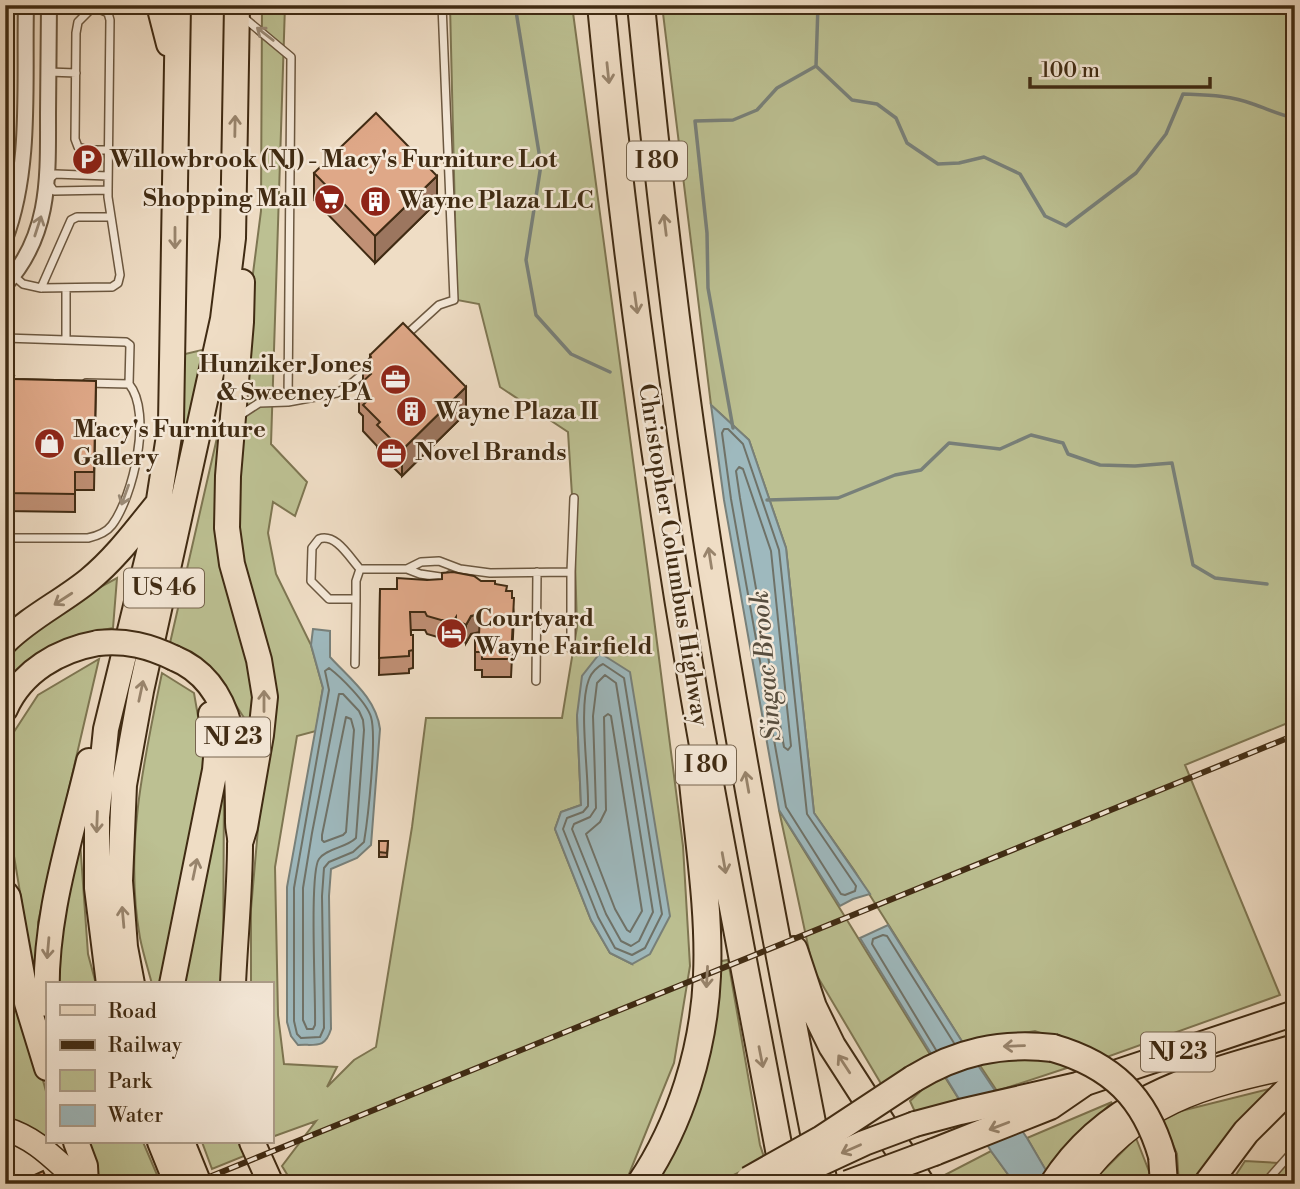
<svg xmlns="http://www.w3.org/2000/svg" width="1300" height="1189" font-family="'Libre Bodoni',serif">
  <style>
    .green { fill: #bcc092; stroke: #7e7652; stroke-width: 2; fill-rule: evenodd }
    .water { fill: #9eb9be; stroke: #78807a; stroke-width: 2 }
    .lines { fill: none; stroke-linecap: round; stroke-linejoin: round }
    .shore { stroke: #6f7268; stroke-width: 2 }
    .stream { stroke: #78807a; stroke-width: 3.5 }
    .service-casing { stroke: #6c5840; stroke-width: 10 }
    .minor-casing { stroke: #6c5840; stroke-width: 18 }
    .primary-casing { stroke: #402b13; stroke-width: 26 }
    .trunk-casing { stroke: #402b13; stroke-width: 28 }
    .motorway-casing { stroke: #402b13; stroke-width: 30 }
    .service { stroke: #f5e9d9; stroke-width: 7 }
    .minor { stroke: #f5e9d9; stroke-width: 14 }
    .primary { stroke: #efddc5; stroke-width: 23 }
    .trunk { stroke: #efddc5; stroke-width: 24 }
    .motorway { stroke: #efddc5; stroke-width: 26 }
    .rail-casing { stroke: #402b13; stroke-width: 6 }
    .rail { stroke: #f5e9d9; stroke-width: 3.5; stroke-dasharray: 10; stroke-linecap: butt }
    .trunk-bridge-casing { stroke: #402b13; stroke-width: 28; stroke-linecap: butt }
    .motorway-bridge-casing { stroke: #402b13; stroke-width: 30; stroke-linecap: butt }
    .trunk-bridge { stroke: #efddc5; stroke-width: 24 }
    .motorway-bridge { stroke: #efddc5; stroke-width: 26 }
    .wall { fill: #c09075; stroke: #402b13; stroke-width: 2 }
    .shaded-wall { fill: #9c765f; stroke: #402b13; stroke-width: 2 }
    .building { fill: #dfa888; stroke: #402b13; stroke-width: 2 }
    .oneway { stroke: #9a8a76 }
    .oneway2 { stroke: #98846c }
    .labels { text-anchor: middle; dominant-baseline: central; stroke-width: 5; stroke-linejoin: round; paint-order: stroke }
    .shield { fill: #f5e9d9; stroke: #76644e; stroke-width: 2 }
    .shield-label { font-size: 23px; font-weight: bold; fill: #402b13 }
    .poi-label { font-size: 24px; font-weight: bold; fill: #402b13; stroke: #f5e9d9; text-anchor: start }
    .street-label { font-size: 24px; fill: #402b13; stroke: #f5e9d9 }
    .water-label { font-size: 26px; font-style: italic; fill: #584e3e; stroke: #f5e9d9 }
  </style>
  <rect width="100%" height="100%" fill="#efddc5"/>
  <filter id="stains"><feTurbulence type="fractalNoise" baseFrequency=".00286" numOctaves="4"/><feColorMatrix values="0 0 0 0 .2 0 0 0 0 .09 0 0 0 0 .02 0 0 0 .5 -.17"/></filter>
  <radialGradient id="worn" r=".72"><stop offset=".6" stop-color="#630" stop-opacity="0"/><stop offset="1" stop-color="#630" stop-opacity=".3"/></radialGradient>
  <path class="green" d="M 262,5 L 285,5 L 271,444 L 307,482 L 295,516 L 273,502 L 268,533 L 276,574 L 311,645 L 323,688 L 316,731 L 297,736 L 275,867 L 278,1015 L 284,1064 L 337,1067 L 327,1087 L 354,1060 L 376,1047 L 412,827 L 426,718 L 562,718 L 577,627 L 574,527 L 568,432 L 500,387 L 479,304 L 457,300 L 450,5 L 572,5 L 648,572 L 683,846 L 690,966 L 674,1063 L 625,1184 L 293,1184 L 282,1166 L 316,1121 L 272,1137 L 271,1135 L 271,984 L 251,984 L 251,909 L 261,794 L 237,496 L 243,351 L 261,211 ZM 577,715 L 632,964 L 610,953 L 591,920 L 555,829 L 561,812 L 581,805 Z
    M 662,5 L 1295,5 L 1295,720 L 1185,765 L 1280,995 L 1107,1057 L 1035,1031 L 963,1043 L 854,870 L 814,813 L 786,548 L 749,440 L 711,405 Z
    M 206,349 L 175,479 L 185,354 Z
    M 219,429 L 215,532 L 257,695 L 248,724 L 219,679 L 170,643 Z
    M 117,578 L 113,628 L 77,635 L 46,648 L 5,687 L 5,658 L 11,648 L 67,605 Z
    M 99,659 L 38,922 L 41,1019 L 10,832 L 5,818 L 8,741 L 38,695 Z
    M 162,673 L 194,693 L 206,762 L 161,984 L 152,984 C 148,969 143,953 140,938 C 124,849 144,759 162,673 Z
    M 224,780 L 223,984 L 181,984 Z
    M 779,810 L 931,1056 L 883,1087 L 813,969 Z
    M 80,841 L 88,954 L 96,984 L 55,984 L 58,929 Z
    M 8,953 L 47,1095 L 47,1141 L 24,1124 L 5,1120 L 5,963 Z
    M 728,960 L 760,1145 L 765,1160 L 715,1184 L 653,1184 L 716,962 Z
    M 1022,1055 L 1076,1065 L 997,1091 L 979,1064 Z
    M 943,1074 L 960,1101 L 916,1114 L 910,1101 L 938,1075 Z
    M 1281,1086 L 1194,1184 L 1179,1184 L 1177,1154 L 1161,1116 Z
    M 1112,1102 L 1046,1171 L 1027,1138 Z
    M 1136,1138 L 1154,1184 L 1093,1184 L 1094,1180 Z
    M 86,1142 L 143,1142 L 161,1184 L 102,1184 Z
    M 202,1142 L 244,1142 L 249,1154 L 212,1169 Z
    M 991,1151 L 1015,1184 L 939,1184 L 937,1179 Z
    M 1245,1161 L 1295,1164 L 1295,1184 L 1230,1184 Z"/>
  <path class="water" d="M 711,405 L 749,440 L 786,548 L 814,813 L 870,894 L 853,899 L 840,906 L 779,810 L 724,500 Z
    M 313,629 L 330,631 L 330,657 C 350,679 376,698 380,729 L 371,845 L 357,858 L 331,869 L 329,896 L 331,1029 C 325,1049 316,1044 298,1045 L 291,1036 L 287,1022 L 287,887 L 323,688 L 311,645 Z
    M 600,653 L 630,672 L 670,916 L 650,954 L 632,964 L 610,953 L 591,920 L 555,829 L 561,812 L 581,805 L 577,715 L 582,676 Z
    M 888,925 L 963,1043 L 1027,1138 L 1054,1184 L 1015,1184 L 991,1151 L 860,938 Z"/>
  <g class="lines">
    <path class="shore" d="M 724,429 L 728,429 L 743,444 L 779,550 L 807,814 L 856,886 L 855,891 L 845,895 L 841,894 L 786,807 L 731,499 L 722,433 Z
      M 739,467 L 743,469 L 771,551 L 791,746 L 788,750 L 784,747 L 740,498 L 736,471 Z
      M 603,664 L 624,678 L 662,914 L 645,948 L 632,955 L 615,948 L 598,917 L 563,829 L 567,818 L 583,812 L 588,806 C 589,773 578,707 589,679 C 591,673 598,666 603,664 Z
      M 329,668 C 341,677 367,703 371,717 C 377,737 368,818 364,842 L 353,852 L 329,862 L 324,868 L 322,896 L 324,1028 L 320,1037 L 301,1038 L 297,1034 L 294,1021 L 294,888 L 329,690 L 325,671 Z
      M 605,675 L 616,683 L 653,912 L 639,941 L 631,946 L 621,941 L 606,914 L 572,829 L 574,824 L 590,817 L 596,808 L 593,716 L 597,683 Z
      M 339,694 L 343,694 L 359,711 L 363,720 L 364,730 L 356,838 C 346,848 327,848 319,859 C 309,873 316,999 315,1025 L 313,1029 L 307,1029 L 303,1020 L 303,888 L 312,833 Z
      M 608,714 L 611,716 L 642,911 L 630,932 L 627,930 L 615,909 L 586,834 L 600,822 L 606,810 L 604,717 Z
      M 346,717 L 351,719 L 354,730 L 346,832 L 343,835 L 324,842 L 322,840 L 322,835 Z
      M 936,1050 L 872,944 L 873,939 L 883,935 L 887,936 L 954,1043"/>
    <path class="stream" d="M 515,5 L 541,165 L 526,260 L 536,315 L 571,354 L 610,372
      M 816,66 L 818,5
      M 733,428 L 708,288 L 707,233 L 695,121 L 733,120 L 757,110 L 777,88 L 816,66 L 852,100 L 877,104 L 896,118 L 907,143 L 938,164 L 959,163 L 984,157 L 1020,174 L 1045,216 L 1066,226 L 1136,173 L 1166,134 L 1183,94 C 1207,95 1230,95 1253,104 C 1268,109 1279,115 1295,118
      M 767,500 L 838,498 L 895,475 L 921,470 L 949,443 L 1000,449 L 1031,435 L 1063,443 L 1068,454 L 1100,465 L 1135,466 L 1172,463 L 1193,565 L 1215,578 L 1267,584"/>
    <defs>
      <path id="service" d="M 243,17 L 291,57 L 288,402
        M 49,72 L 76,73
        M 108,176 L 55,174 L 47,181 L 54,191 L 108,190
        M 14,276 L 23,284 L 41,288 L 112,287 L 118,283 L 120,275 L 108,197 L 108,190 L 110,20 L 108,13 L 101,10 L 90,10 L 78,22 L 76,33 L 75,139 L 78,147 L 88,150 L 109,150
        M 41,288 L 71,220 L 77,217 L 111,217
        M 405,336 L 439,305 L 454,300 L 442,5
        M 5,338 L 126,342 L 130,345 L 129,384
        M 66,340 L 66,288
        M 239,416 L 259,403 L 288,402 L 337,393 L 347,387 L 368,370
        M 5,538 L 88,538 C 97,536 106,533 112,525 C 133,497 153,413 129,384 L 86,383
        M 407,569 L 420,574 L 447,578 L 450,575
        M 356,599 L 356,581 L 360,569
        M 571,649 L 571,572
        M 355,664 L 356,599 L 329,599 L 311,581 L 312,548 L 319,539 C 336,533 349,557 360,569 L 407,569 L 421,562 L 439,561 L 460,569 L 490,573 L 571,572 L 574,498
        M 536,681 L 537,572
        M 1264,1184 L 1295,1149"/>
      <path id="minor" d="M 5,239 C 32,169 24,79 26,5
        M 5,285 C 51,235 48,176 48,113 C 48,77 49,41 49,5"/>
      <path id="primary" d="M 5,1129 C 39,1139 57,1163 83,1184
        M 1077,1184 C 1136,1102 1201,1086 1295,1066"/>
      <path id="trunk" d="M 159,5 L 169,44
        M 5,642 C 30,617 62,602 89,580 C 116,558 137,529 159,502
        M 174,658 C 238,684 238,764 238,823 C 238,830 241,837 240,844 C 240,891 235,938 233,984
        M 5,709 C 22,671 59,650 98,643
        M 241,840 L 245,827 L 261,735 L 265,697 L 259,660 L 232,564 L 227,528 L 228,476 L 241,322 L 242,282
        M 5,893 L 8,897 L 27,1003 L 47,1068
        M 109,984 L 97,888 L 97,817 L 106,729 L 154,532 L 171,423 L 178,5
        M 132,984 L 125,947 L 120,881 L 124,785 L 141,691 L 223,319 L 233,238 L 237,5
        M 172,984 L 215,770 L 217,746 L 211,714
        M 47,1004 C 43,920 70,841 89,761
        M 915,1124 L 960,1112 L 1082,1084 L 1295,1013
        M 76,1142 L 85,1166 L 86,1184
        M 160,1142 L 177,1184
        M 182,1142 L 199,1184
        M 252,1142 L 271,1184
        M 1052,1184 C 1108,1095 1201,1074 1295,1047"/>
      <path id="motorway" d="M 601,5 C 623,235 655,466 694,694 C 722,857 755,1019 785,1182
        M 641,5 C 657,168 676,331 700,493 C 734,725 779,954 824,1184
        M 794,950 L 813,1007 L 832,1046 L 921,1184
        M 913,1079 C 957,1052 1001,1042 1053,1048
        M 934,1152 L 1050,1106 L 1082,1084
        M 1162,1156 L 1164,1184
        M 640,1184 C 681,1124 704,1048 707,976 C 710,910 698,838 692,772
        M 1207,1184 L 1246,1132 L 1295,1083"/>
    </defs>
    <use href="#service" class="service-casing"/>
    <use href="#minor" class="minor-casing"/>
    <use href="#primary" class="primary-casing"/>
    <use href="#trunk" class="trunk-casing"/>
    <use href="#motorway" class="motorway-casing"/>
    <use href="#service" class="service"/>
    <use href="#minor" class="minor"/>
    <use href="#primary" class="primary"/>
    <use href="#trunk" class="trunk"/>
    <use href="#motorway" class="motorway"/>
    <defs>
      <path id="rail" d="M 192,1184 L 1295,735"/>
    </defs>
    <use href="#rail" class="rail-casing"/>
    <use href="#rail" class="rail"/>
    <defs>
      <path id="trunk-bridge" d="M 98,643 C 126,640 149,646 174,658
        M 776,1184 L 864,1143 L 915,1124"/>
      <path id="motorway-bridge" d="M 1053,1048 C 1112,1065 1145,1097 1162,1156
        M 749,1180 L 822,1139 L 913,1079
        M 848,1184 L 934,1152"/>
    </defs>
    <use href="#trunk-bridge" class="trunk-bridge-casing"/>
    <use href="#motorway-bridge" class="motorway-bridge-casing"/>
    <use href="#trunk-bridge" class="trunk-bridge"/>
    <use href="#motorway-bridge" class="motorway-bridge"/>
  </g>
  <path class="wall" d="M 314,173 L 437,202 L 375,263 L 314,200 Z
    M 370,355 L 466,413 L 402,476 L 377,451 L 377,446 L 363,431 L 363,416 L 359,412 L 359,385 L 363,382 L 363,365 L 370,358 Z
    M 5,376 L 14,379 L 96,381 L 94,490 L 75,490 L 75,512 L 5,511 Z
    M 427,580 L 481,581 L 495,584 L 507,591 L 512,598 L 514,616 L 511,677 L 482,677 L 482,670 L 475,670 L 475,635 L 479,635 L 479,632 L 471,634 L 466,643 L 456,638 L 456,635 L 454,638 L 441,638 L 427,634 L 425,630 L 411,630 L 411,635 L 413,635 L 413,668 L 409,669 L 409,673 L 379,675 L 380,589 L 397,589 Z
    M 379,841 L 388,841 L 387,857 L 379,857 Z"/>
  <path class="shaded-wall" d="M 437,176 L 437,202 L 375,263 L 375,236 Z
    M 466,387 L 466,413 L 402,476 L 402,450 Z
    M 480,614 L 480,632 L 471,634 L 466,643 L 466,625 L 471,616 Z
    M 456,617 L 456,635 L 454,638 L 454,620 Z"/>
  <path class="building" d="M 376,113 L 437,176 L 375,236 L 314,173 Z
    M 403,323 L 466,387 L 402,450 L 377,425 L 380,422 L 363,405 L 371,397 L 359,385 L 371,374 L 363,365 L 371,357 L 370,355 Z
    M 5,376 L 14,376 L 13,379 L 96,381 L 94,472 L 75,472 L 75,494 L 5,493 Z
    M 453,572 L 474,576 L 481,581 L 495,581 L 495,584 L 507,586 L 506,591 L 512,591 L 512,598 L 514,598 L 511,659 L 482,659 L 482,652 L 475,652 L 475,635 L 479,635 L 480,614 L 471,616 L 466,625 L 456,620 L 456,617 L 454,620 L 441,620 L 427,616 L 425,612 L 410,612 L 411,635 L 413,635 L 413,650 L 409,651 L 409,656 L 379,658 L 380,589 L 397,589 L 397,578 L 427,580 L 442,579 L 442,573 Z
    M 379,841 L 388,841 L 387,853 L 379,852 Z
    M 43,1171 L 49,1184 L 15,1184 Z"/>
  <defs><path id="oneway-shaft" d="M-6 0H5M1.5-3L5.5 0L1.5 3" fill="none" stroke-width="1.6" stroke-linecap="round" stroke-linejoin="round" transform="scale(1.75)"/></defs>
  <g class="oneway">
    <use href="#oneway-shaft" transform="translate(265 34) rotate(-142)"/>
    <use href="#oneway-shaft" transform="translate(38 226) rotate(-72)"/>
    <use href="#oneway-shaft" transform="translate(125 495) rotate(110)"/>
  </g>
  <g class="oneway2">
    <use href="#oneway-shaft" transform="translate(608 73) rotate(84)"/>
    <use href="#oneway-shaft" transform="translate(235 126) rotate(-89)"/>
    <use href="#oneway-shaft" transform="translate(665 225) rotate(-97)"/>
    <use href="#oneway-shaft" transform="translate(175 238) rotate(90)"/>
    <use href="#oneway-shaft" transform="translate(636 303) rotate(82)"/>
    <use href="#oneway-shaft" transform="translate(710 558) rotate(-99)"/>
    <use href="#oneway-shaft" transform="translate(63 599) rotate(147)"/>
    <use href="#oneway-shaft" transform="translate(141 691) rotate(-78)"/>
    <use href="#oneway-shaft" transform="translate(264 701) rotate(-90)"/>
    <use href="#oneway-shaft" transform="translate(747 782) rotate(-100)"/>
    <use href="#oneway-shaft" transform="translate(97 822) rotate(92)"/>
    <use href="#oneway-shaft" transform="translate(724 863) rotate(80)"/>
    <use href="#oneway-shaft" transform="translate(195 869) rotate(-78)"/>
    <use href="#oneway-shaft" transform="translate(123 917) rotate(-95)"/>
    <use href="#oneway-shaft" transform="translate(48 948) rotate(95)"/>
    <use href="#oneway-shaft" transform="translate(707 977) rotate(93)"/>
    <use href="#oneway-shaft" transform="translate(1014 1046) rotate(178)"/>
    <use href="#oneway-shaft" transform="translate(761 1057) rotate(79)"/>
    <use href="#oneway-shaft" transform="translate(844 1064) rotate(-123)"/>
    <use href="#oneway-shaft" transform="translate(999 1126) rotate(159)"/>
    <use href="#oneway-shaft" transform="translate(851 1149) rotate(156)"/>
  </g>
  <defs>
    <symbol id="parking-disc" viewBox="-11 -11 22 22"><circle r="9.5" fill="#8f2418" stroke="#f5e9d9"/><path d="M-3.5-5.5H1a3.5 3.5 0 0 1 0 7H-1V5.5H-3.5ZM-1-3.4V-.6H.8a1.4 1.4 0 0 0 0-2.8Z" fill="#fff"/></symbol>
    <symbol id="supermarket-disc" viewBox="-11 -11 22 22"><circle r="9.5" fill="#8f2418" stroke="#f5e9d9"/><path d="M-6-5.5h2.5l.6 2H6L4.5 2H-2.5L-4.4-4H-6ZM-1.5 3.2a1.3 1.3 0 1 0 .1 0ZM3 3.2a1.3 1.3 0 1 0 .1 0Z" fill="#fff"/></symbol>
    <symbol id="building-disc" viewBox="-11 -11 22 22"><circle r="9.5" fill="#8f2418" stroke="#f5e9d9"/><path d="M-4-6H4V6H1V3H-1V6H-4ZM-2.5-4.3h1.7v1.8h-1.7ZM.8-4.3h1.7v1.8H.8ZM-2.5-1h1.7V.8h-1.7ZM.8-1h1.7V.8H.8Z" fill="#fff"/></symbol>
    <symbol id="office-disc" viewBox="-11 -11 22 22"><circle r="9.5" fill="#8f2418" stroke="#f5e9d9"/><path d="M-6-3h4V-5.5h4V-3h4V5H-6ZM-1-4.5V-3h2v-1.5ZM-6 0V1H6V0Z" fill="#fff"/></symbol>
    <symbol id="shop-disc" viewBox="-11 -11 22 22"><circle r="9.5" fill="#8f2418" stroke="#f5e9d9"/><path d="M-5-2.5h2.3a2.7 3.5 0 0 1 5.4 0H5L5.5 6h-11ZM-1.5-2.5h3a1.5 2.3 0 0 0-3 0Z" fill="#fff"/></symbol>
    <symbol id="hotel-disc" viewBox="-11 -11 22 22"><circle r="9.5" fill="#8f2418" stroke="#f5e9d9"/><path d="M-6-4.5h1.5V1H6V5H4.5V3h-9V5H-6ZM-4 0a1.8 1.8 0 1 1 3.6 0ZM.5 0V-2.5h3Q6-2.5 6 0Z" fill="#fff"/></symbol>
  </defs>
  <g fill-rule="evenodd">
    <use href="#parking-disc" x="70" y="142" width="35" height="35"/>
    <use href="#supermarket-disc" x="312" y="182" width="35" height="35"/>
    <use href="#building-disc" x="358" y="184" width="35" height="35"/>
    <use href="#office-disc" x="378" y="362" width="35" height="35"/>
    <use href="#building-disc" x="394" y="394" width="35" height="35"/>
    <use href="#shop-disc" x="32" y="426" width="35" height="35"/>
    <use href="#office-disc" x="374" y="436" width="35" height="35"/>
    <use href="#hotel-disc" x="434" y="616" width="35" height="35"/>
  </g>
  <g class="labels">
    <g class="shield">
      <rect x="627" y="141.5" width="60" height="39" rx="5"/>
      <rect x="124" y="568.5" width="80" height="39" rx="5"/>
      <rect x="196" y="717.5" width="74" height="39" rx="5"/>
      <rect x="676" y="745.5" width="60" height="39" rx="5"/>
      <rect x="1141" y="1032.5" width="74" height="39" rx="5"/>
    </g>
    <g class="shield-label">
      <text x="657" y="161">I 80</text>
      <text x="164" y="588">US 46</text>
      <text x="233" y="737">NJ 23</text>
      <text x="706" y="765">I 80</text>
      <text x="1178" y="1052">NJ 23</text>
    </g>
    <g class="poi-label">
      <text x="110" y="160">Willowbrook (NJ) - Macy's Furniture Lot</text>
      <text x="307" y="199" text-anchor="end">Shopping Mall</text>
      <text x="399" y="201">Wayne Plaza LLC</text>
      <text x="372" y="365" text-anchor="end">Hunziker Jones<tspan x="372" dy="28">&amp; Sweeney PA</tspan></text>
      <text x="435" y="412">Wayne Plaza II</text>
      <text x="73" y="430">Macy's Furniture<tspan x="73" dy="28">Gallery</tspan></text>
      <text x="415" y="453">Novel Brands</text>
      <text x="475" y="619">Courtyard<tspan x="475" dy="28">Wayne Fairfield</tspan></text>
    </g>
    <g class="street-label">
      <text transform="translate(673 555) rotate(81)">Christopher Columbus Highway</text>
    </g>
    <g class="water-label">
      <text transform="translate(766 666) rotate(-95)">Singac Brook</text>
    </g>
  </g>
  <rect width="1300" height="1189" fill="none" stroke="#efddc5" stroke-width="28"/>
  <rect x="7" y="7" width="1286" height="1175" fill="none" stroke="#402b13" stroke-width="3.5"/>
  <rect x="14" y="14" width="1272" height="1161" fill="none" stroke="#402b13" stroke-width="2"/>
  <rect x="46" y="982" width="228" height="161" fill="#f5e9d9" stroke="#ad9d8a" stroke-width="2"/>
  <rect x="60" y="1005" width="35" height="10" fill="#efddc5" stroke="#ad9d8a" stroke-width="2"/>
  <text x="108" y="1018" font-size="21" fill="#402b13">Road</text>
  <rect x="60" y="1040" width="35" height="10" fill="#402b13" stroke="#ad9d8a" stroke-width="2"/>
  <text x="108" y="1052" font-size="21" fill="#402b13">Railway</text>
  <rect x="60" y="1070" width="35" height="21" fill="#bcc092" stroke="#ad9d8a" stroke-width="2"/>
  <text x="108" y="1088" font-size="21" fill="#402b13">Park</text>
  <rect x="60" y="1105" width="35" height="21" fill="#9eb9be" stroke="#ad9d8a" stroke-width="2"/>
  <text x="108" y="1122" font-size="21" fill="#402b13">Water</text>
  <path d="M1030 77v10h180v-10" fill="none" stroke="#402b13" stroke-width="3.5"/>
  <text x="1041" y="77" font-size="21" fill="#402b13" stroke="#f5e9d9" stroke-width="5" paint-order="stroke">100 m</text>
  <rect width="100%" height="100%" filter="url(#stains)"/>
  <rect width="100%" height="100%" fill="url(#worn)"/>
</svg>
